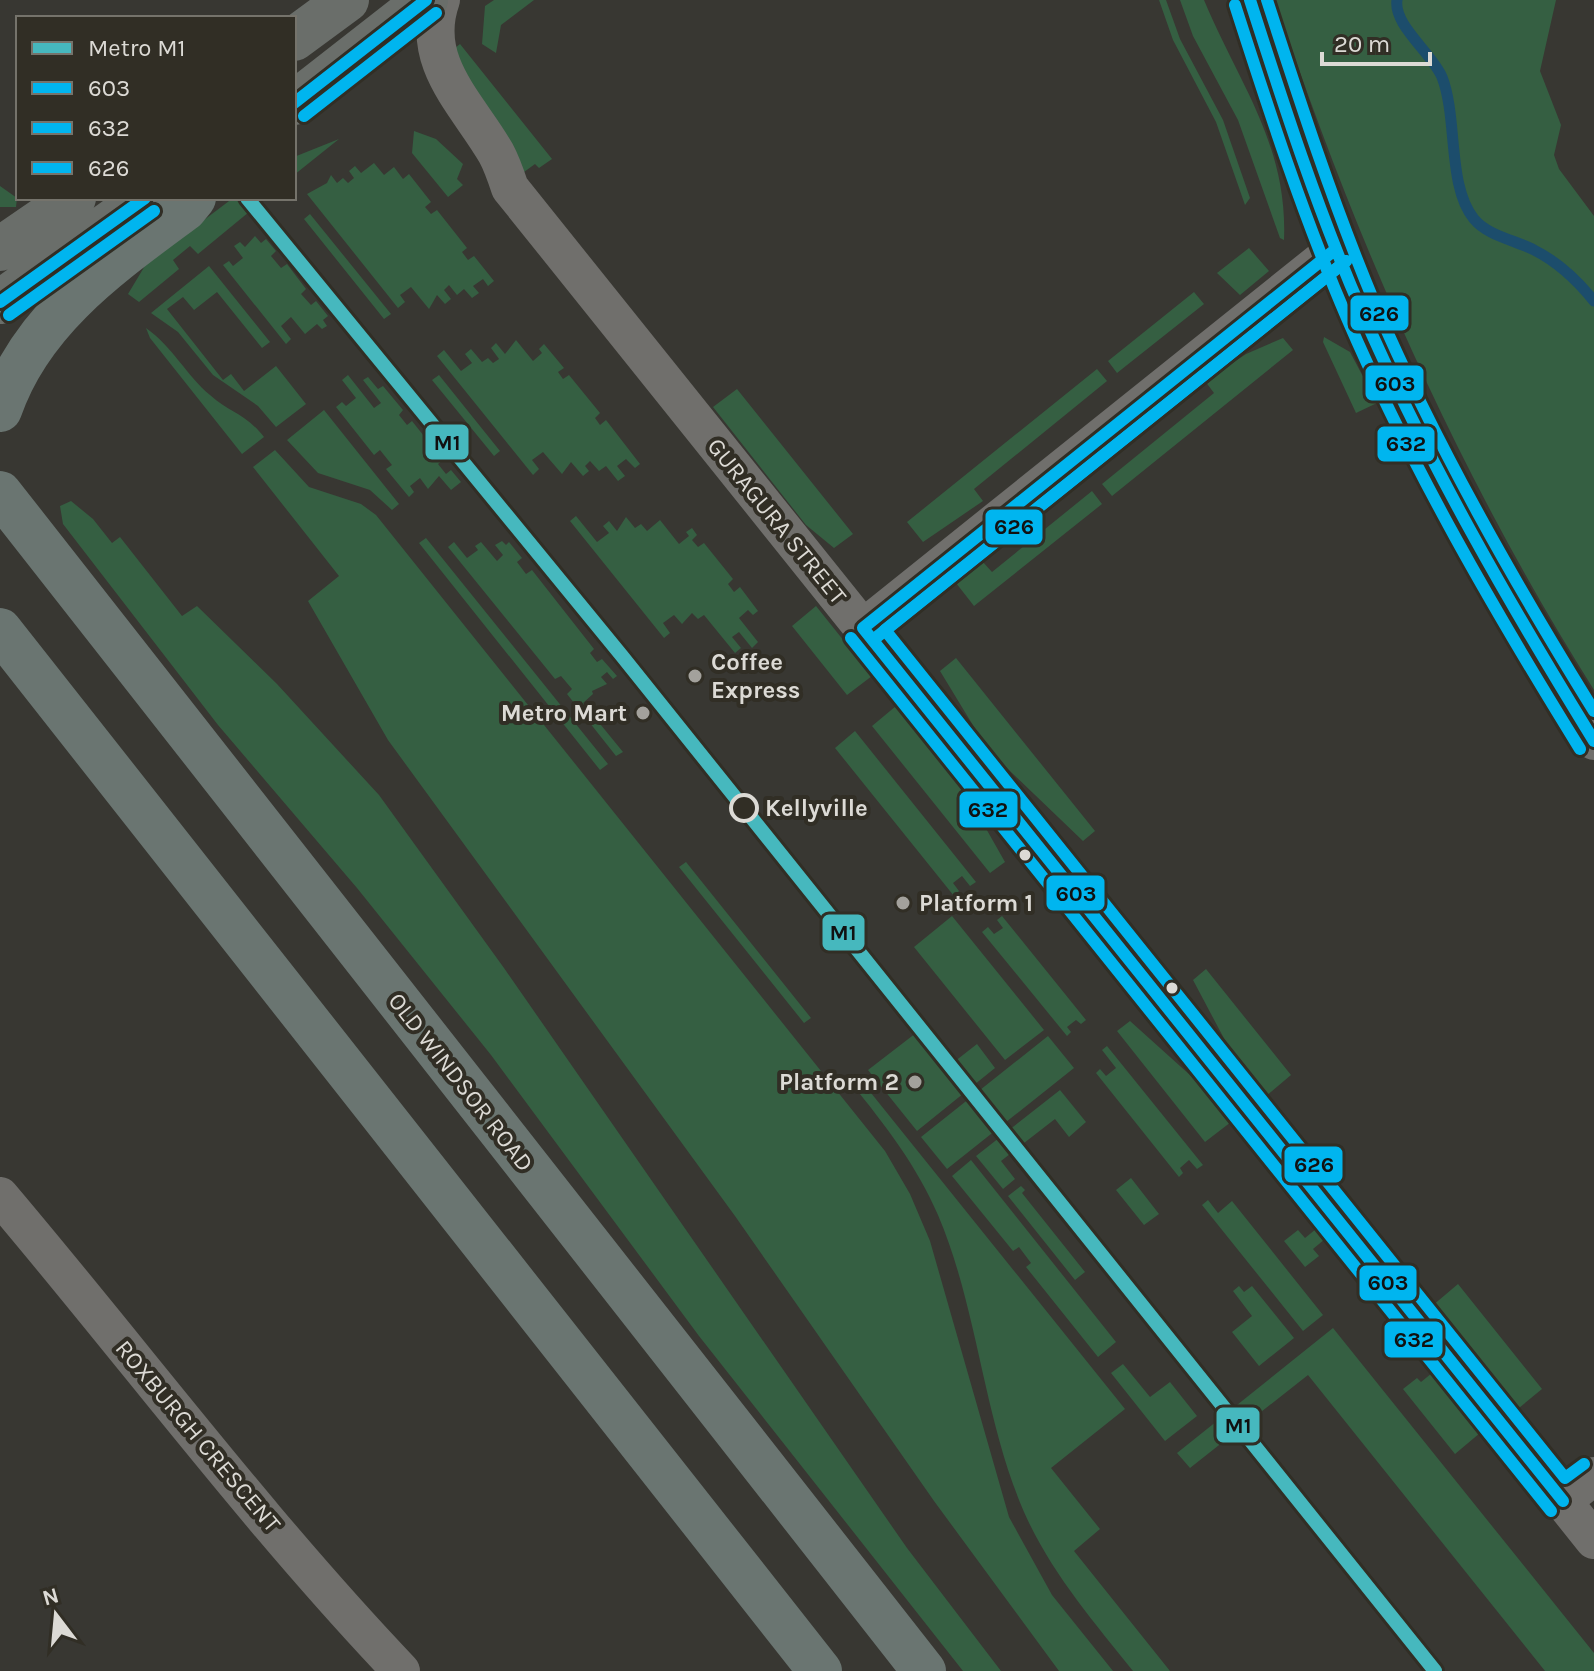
<svg xmlns="http://www.w3.org/2000/svg" width="1594" height="1671" font-family="Karla,sans-serif">
  <style>
    .green { fill: #355f42 }
    .lines { fill: none; stroke-linecap: round; stroke-linejoin: round }
    .stream { stroke: #1c4d6c; stroke-width: 11 }
    .minor { stroke: #706f6c; stroke-width: 38 }
    .major { stroke: #6a6e6a; stroke-width: 44 }
    .highway { stroke: #6a7571; stroke-width: 44 }
    .bus-1-casing { stroke: #312e25; stroke-width: 18 }
    .bus-2-casing { stroke: #312e25; stroke-width: 18 }
    .bus-3-casing { stroke: #312e25; stroke-width: 18 }
    .bus-1 { stroke: #00b5ef; stroke-width: 12 }
    .bus-2 { stroke: #00b5ef; stroke-width: 12 }
    .bus-3 { stroke: #00b5ef; stroke-width: 12 }
    .metro-1-casing { stroke: #312e25; stroke-width: 20 }
    .metro-1 { stroke: #46b8be; stroke-width: 14 }
    .poi-dot { fill: #a3a19c; stroke: #312e25; stroke-width: 3 }
    .stop-dot { fill: #312e25; stroke: #dcdad5; stroke-width: 4 }
    .bus-dot { fill: #dcdad5; stroke: #312e25; stroke-width: 3 }
    .labels { text-anchor: middle; dominant-baseline: central; stroke-width: 8; stroke-linejoin: round; paint-order: stroke }
    .street-label { font-size: 24px; fill: #dcdad5; stroke: #312e25 }
    .poi-label { font-size: 24px; font-weight: bold; fill: #dcdad5; stroke: #312e25; text-anchor: start }
    .stop-label { font-size: 24px; font-weight: bold; fill: #dcdad5; stroke: #312e25; text-anchor: start }
    .line-badge { stroke: #312e25; stroke-width: 3 }
    .pale-badge-label { font-size: 22px; text-anchor: middle; font-weight: bold; fill: #111 }
  </style>
  <rect width="100%" height="100%" fill="#383732"/>
  <path class="green" d="M 494,0 L 534,0 L 501,25 L 496,53 L 482,44 L 485,6 Z
    M 1159,0 L 1166,0 L 1180,39 L 1223,120 L 1250,198 L 1245,205 L 1216,122 L 1173,40 Z
    M 1180,0 L 1204,0 C 1238,82 1288,144 1284,240 L 1280,238 L 1238,120 L 1193,36 Z
    M 1275,0 L 1556,0 L 1540,71 L 1561,125 L 1554,155 L 1559,169 L 1594,216 L 1594,690 C 1458,474 1356,242 1275,0 Z
    M 460,44 L 552,159 L 539,168 L 535,164 L 524,172 L 463,77 L 455,48 Z
    M 414,131 L 436,139 L 463,164 L 457,179 L 463,185 L 448,197 L 412,153 Z
    M 339,139 L 294,175 L 294,157 Z
    M 374,163 L 384,175 L 394,167 L 403,179 L 409,174 L 431,202 L 425,207 L 431,214 L 437,210 L 467,248 L 462,252 L 468,260 L 474,256 L 494,281 L 488,286 L 483,279 L 473,286 L 479,293 L 472,298 L 464,289 L 457,295 L 449,285 L 444,290 L 451,299 L 445,304 L 437,295 L 429,309 L 411,287 L 400,295 L 405,302 L 398,308 L 307,194 L 327,183 L 331,175 L 337,183 L 343,178 L 348,183 L 354,178 L 349,171 L 355,166 L 361,173 Z
    M 0,186 L 17,198 L 16,207 L 0,207 Z
    M 233,198 L 266,198 L 198,254 L 190,246 L 173,260 L 179,269 L 139,302 L 128,294 L 146,264 Z
    M 310,214 L 391,314 L 384,319 L 304,219 Z
    M 271,217 L 353,320 L 346,325 L 264,223 Z
    M 255,236 L 261,243 L 266,239 L 276,251 L 271,256 L 281,268 L 287,264 L 306,289 L 301,294 L 311,305 L 316,301 L 328,316 L 323,320 L 327,326 L 322,329 L 317,324 L 305,334 L 291,317 L 281,326 L 291,339 L 286,344 L 223,265 L 229,261 L 233,266 L 243,258 L 234,246 L 240,242 L 245,247 Z
    M 1249,248 L 1269,271 L 1240,295 L 1217,273 Z
    M 209,266 L 270,342 L 262,348 L 217,292 L 194,310 L 183,297 L 167,309 L 223,380 L 231,374 L 244,391 L 276,366 L 306,404 L 276,427 L 258,406 L 213,375 L 178,332 L 151,313 Z
    M 1194,292 L 1204,304 L 1117,373 L 1108,361 Z
    M 146,328 C 173,347 186,375 210,395 C 230,413 245,413 264,437 L 242,454 L 150,338 Z
    M 1324,337 L 1350,352 L 1377,403 L 1356,413 L 1323,342 Z
    M 1283,338 L 1293,350 L 1112,496 L 1102,484 L 1214,393 L 1205,381 L 1246,354 Z
    M 516,340 L 533,361 L 542,353 L 539,349 L 544,344 L 564,368 L 558,372 L 563,379 L 569,375 L 600,413 L 595,418 L 600,425 L 606,420 L 640,464 L 635,468 L 626,459 L 617,466 L 625,476 L 618,481 L 606,466 L 599,471 L 590,461 L 585,466 L 589,471 L 583,476 L 571,462 L 562,474 L 543,452 L 532,460 L 539,469 L 533,475 L 437,356 L 444,350 L 461,371 L 472,363 L 465,354 L 471,349 L 482,362 L 488,358 L 493,363 L 499,359 L 491,348 L 496,343 L 505,354 Z
    M 1097,369 L 1107,381 L 974,489 L 983,501 L 923,542 L 907,522 Z
    M 348,375 L 374,408 L 381,403 L 363,380 L 368,377 L 378,389 L 383,386 L 403,410 L 399,415 L 407,425 L 412,421 L 443,460 L 438,464 L 446,474 L 451,470 L 461,482 L 451,490 L 439,476 L 428,489 L 420,478 L 410,486 L 414,492 L 409,497 L 386,469 L 392,465 L 380,450 L 374,455 L 336,407 L 342,402 L 346,406 L 356,398 L 342,380 Z
    M 439,375 L 500,451 L 494,456 L 432,380 Z
    M 737,389 L 853,534 L 834,548 L 806,525 L 713,407 Z
    M 414,395 L 475,471 L 468,477 L 407,400 Z
    M 324,410 L 399,504 L 392,510 L 370,490 L 318,473 L 287,440 Z
    M 275,450 L 309,487 L 361,504 L 376,515 L 885,1151 L 910,1194 L 930,1241 L 1009,1517 L 1052,1595 L 1113,1671 L 1059,1671 L 934,1501 L 735,1216 L 388,740 L 308,601 L 339,576 L 253,467 Z
    M 1092,491 L 1102,504 L 974,606 L 956,583 L 982,561 L 992,572 Z
    M 71,501 L 93,519 L 112,543 L 120,537 L 182,616 L 197,606 L 277,684 L 379,795 L 504,968 L 907,1548 L 1001,1671 L 963,1671 L 699,1336 L 491,1055 L 357,888 L 218,725 L 63,524 L 60,506 Z
    M 576,516 L 597,542 L 609,533 L 603,526 L 609,521 L 617,531 L 626,517 L 635,528 L 641,524 L 647,531 L 660,520 L 679,544 L 689,536 L 686,532 L 692,528 L 697,535 L 692,540 L 698,547 L 704,543 L 733,579 L 728,584 L 734,592 L 740,587 L 758,611 L 753,615 L 748,610 L 739,618 L 758,642 L 752,648 L 739,632 L 732,637 L 741,648 L 735,653 L 704,615 L 698,619 L 692,613 L 682,624 L 674,615 L 663,623 L 670,633 L 664,638 L 570,521 Z
    M 426,538 L 608,764 L 600,770 L 419,543 Z
    M 502,541 L 506,545 L 509,542 L 522,558 L 517,562 L 526,574 L 532,570 L 594,649 L 590,653 L 597,662 L 602,659 L 617,676 L 613,679 L 607,672 L 601,677 L 607,684 L 592,691 L 593,694 L 583,703 L 623,752 L 616,756 L 567,694 L 572,689 L 561,676 L 555,679 L 448,547 L 454,542 L 467,558 L 478,550 L 475,546 L 481,542 L 497,561 L 503,555 L 495,545 Z
    M 816,606 L 872,676 L 847,695 L 792,626 Z
    M 956,658 L 1095,831 L 1083,841 L 988,750 L 940,671 Z
    M 896,706 L 967,795 L 1005,862 L 990,873 L 872,726 Z
    M 855,731 L 976,882 L 970,886 L 962,876 L 953,883 L 959,891 L 954,896 L 835,748 Z
    M 686,862 L 811,1018 L 804,1023 L 679,867 Z
    M 952,916 L 1044,1030 L 1005,1060 L 914,947 Z
    M 1002,916 L 1086,1020 L 1081,1024 L 1076,1020 L 1067,1027 L 1071,1032 L 1067,1036 L 982,932 L 988,927 L 994,934 L 1003,928 L 997,920 Z
    M 1206,969 L 1291,1075 L 1265,1097 L 1228,1046 L 1193,980 Z
    M 1130,1021 L 1200,1084 L 1231,1122 L 1205,1142 L 1117,1031 Z
    M 916,1033 L 945,1069 L 977,1044 L 995,1068 L 917,1131 L 868,1070 Z
    M 1048,1036 L 1074,1068 L 947,1169 L 921,1137 Z
    M 1107,1046 L 1203,1165 L 1197,1169 L 1189,1160 L 1180,1168 L 1183,1173 L 1179,1177 L 1096,1073 L 1100,1069 L 1106,1076 L 1116,1068 L 1102,1050 Z
    M 859,1078 L 1125,1409 L 1051,1468 L 1100,1529 L 1074,1551 L 1170,1671 L 1133,1671 C 1093,1621 1050,1571 1024,1512 C 983,1417 978,1309 938,1215 C 917,1166 885,1125 852,1084 Z
    M 1060,1090 L 1086,1122 L 1069,1137 L 1055,1119 L 1001,1161 L 1015,1179 L 1003,1189 L 976,1156 Z
    M 971,1160 L 1116,1342 L 1098,1357 L 1026,1267 L 1031,1263 L 1019,1247 L 1013,1251 L 952,1176 Z
    M 1131,1178 L 1159,1214 L 1144,1225 L 1116,1190 Z
    M 1021,1186 L 1025,1190 L 1022,1193 L 1085,1272 L 1075,1280 L 1008,1196 Z
    M 1208,1200 L 1218,1213 L 1232,1201 L 1323,1315 L 1303,1331 L 1202,1205 Z
    M 1316,1229 L 1325,1239 L 1313,1249 L 1319,1256 L 1305,1267 L 1284,1241 L 1298,1230 L 1305,1238 Z
    M 1458,1284 L 1542,1389 L 1519,1408 L 1495,1385 L 1432,1306 Z
    M 1239,1286 L 1244,1292 L 1252,1286 L 1294,1338 L 1259,1366 L 1232,1332 L 1252,1316 L 1233,1291 Z
    M 1333,1328 L 1594,1653 L 1594,1671 L 1545,1671 L 1308,1375 L 1190,1468 L 1177,1453 Z
    M 1123,1364 L 1150,1397 L 1170,1382 L 1197,1416 L 1165,1441 L 1111,1373 Z
    M 1432,1373 L 1480,1433 L 1455,1454 L 1403,1389 L 1417,1378 L 1421,1382 Z"/>
  <g class="lines">
    <path class="stream" d="M 1397,0 C 1393,25 1432,53 1442,77 C 1458,118 1447,186 1474,219 C 1488,236 1515,240 1534,250 C 1558,262 1577,280 1594,301"/>
    <path class="minor" d="M 441,0 C 419,62 467,103 496,153 C 502,164 506,176 510,188 L 1594,1540
      M 1250,0 C 1277,83 1303,166 1335,247 C 1402,419 1496,585 1594,741
      M 863,628 L 1336,249
      M 0,1196 C 134,1354 258,1521 401,1671
      M 1563,1501 L 1594,1476"/>
    <path class="major" d="M 294,39 L 347,0
      M 294,103 L 426,0
      M 0,249 L 74,198
      M 0,302 L 145,198"/>
    <path class="highway" d="M 0,410 C 31,319 111,264 185,209 L 194,198
      M 0,493 L 924,1671
      M 0,630 L 820,1671"/>
    <defs>
      <path id="bus-1" d="M 1250,0 C 1284,106 1318,212 1363,314 C 1428,463 1509,603 1594,741
        M 294,103 L 426,0
        M 0,302 L 145,198
        M 863,628 L 1563,1501
        M 863,628 L 1336,249"/>
      <path id="bus-2" d="M 1235,5 C 1269,111 1303,216 1347,318 C 1412,469 1494,610 1580,749
        M 304,116 L 436,13
        M 9,315 L 154,211
        M 851,638 L 1551,1511
        M 873,640 L 1346,261"/>
      <path id="bus-3" d="M 1267,0 C 1300,102 1333,204 1375,304 C 1436,445 1513,580 1594,711
        M 1346,261 L 885,630 L 1565,1478 L 1584,1464"/>
    </defs>
    <use href="#bus-1" class="bus-1-casing"/>
    <use href="#bus-2" class="bus-2-casing"/>
    <use href="#bus-3" class="bus-3-casing"/>
    <use href="#bus-1" class="bus-1"/>
    <use href="#bus-2" class="bus-2"/>
    <use href="#bus-3" class="bus-3"/>
    <defs>
      <path id="metro-1" d="M 247,198 L 622,656 L 1435,1671"/>
    </defs>
    <use href="#metro-1" class="metro-1-casing"/>
    <use href="#metro-1" class="metro-1"/>
  </g>
  <g class="poi-dot">
    <circle cx="695" cy="676" r="8"/>
    <circle cx="643" cy="713" r="8"/>
    <circle cx="903" cy="903" r="8"/>
    <circle cx="915" cy="1082" r="8"/>
  </g>
  <circle class="stop-dot" cx="744" cy="808" r="13"/>
  <g class="bus-dot">
    <circle cx="1025" cy="855" r="7"/>
    <circle cx="1172" cy="988" r="7"/>
  </g>
  <g class="labels">
    <g class="street-label">
      <text transform="translate(777 521) rotate(51)">GURAGURA STREET</text>
      <text transform="translate(461 1082) rotate(52)">OLD WINDSOR ROAD</text>
      <text transform="translate(198 1436) rotate(50)">ROXBURGH CRESCENT</text>
    </g>
    <g class="poi-label">
      <text x="711" y="662">Coffee<tspan x="711" dy="28">Express</tspan></text>
      <text x="627" y="713" text-anchor="end">Metro Mart</text>
      <text x="919" y="903">Platform 1</text>
      <text x="899" y="1082" text-anchor="end">Platform 2</text>
    </g>
    <g class="stop-label">
      <text x="765" y="808">Kellyville</text>
    </g>
  </g>
  <g class="line-badge">
    <rect x="1349" y="294" width="61" height="38" rx="8" fill="#00b5ef"/>
    <rect x="1364" y="364" width="61" height="38" rx="8" fill="#00b5ef"/>
    <rect x="424" y="423" width="46" height="38" rx="8" fill="#46b8be"/>
    <rect x="1376" y="425" width="60" height="38" rx="8" fill="#00b5ef"/>
    <rect x="984" y="508" width="60" height="38" rx="8" fill="#00b5ef"/>
    <rect x="958" y="790" width="61" height="39" rx="8" fill="#00b5ef"/>
    <rect x="1045" y="874" width="61" height="38" rx="8" fill="#00b5ef"/>
    <rect x="821" y="913" width="45" height="39" rx="8" fill="#46b8be"/>
    <rect x="1283" y="1145" width="61" height="39" rx="8" fill="#00b5ef"/>
    <rect x="1358" y="1264" width="60" height="38" rx="8" fill="#00b5ef"/>
    <rect x="1383" y="1320" width="61" height="39" rx="8" fill="#00b5ef"/>
    <rect x="1215" y="1406" width="46" height="38" rx="8" fill="#46b8be"/>
  </g>
  <g class="pale-badge-label">
    <text x="1379" y="321">626</text>
    <text x="1395" y="391">603</text>
    <text x="447" y="450">M1</text>
    <text x="1406" y="451">632</text>
    <text x="1014" y="534">626</text>
    <text x="988" y="817">632</text>
    <text x="1076" y="901">603</text>
    <text x="843" y="940">M1</text>
    <text x="1314" y="1172">626</text>
    <text x="1388" y="1290">603</text>
    <text x="1414" y="1347">632</text>
    <text x="1238" y="1433">M1</text>
  </g>
  <rect x="16" y="16" width="280" height="184" fill="#312e25" stroke="#75736b" stroke-width="2"/>
  <rect x="32" y="42" width="40" height="12" fill="#46b8be" stroke="#75736b" stroke-width="2"/>
  <text x="88" y="56" font-size="24" fill="#dcdad5">Metro M1</text>
  <rect x="32" y="82" width="40" height="12" fill="#00b5ef" stroke="#75736b" stroke-width="2"/>
  <text x="88" y="96" font-size="24" fill="#dcdad5">603</text>
  <rect x="32" y="122" width="40" height="12" fill="#00b5ef" stroke="#75736b" stroke-width="2"/>
  <text x="88" y="136" font-size="24" fill="#dcdad5">632</text>
  <rect x="32" y="162" width="40" height="12" fill="#00b5ef" stroke="#75736b" stroke-width="2"/>
  <text x="88" y="176" font-size="24" fill="#dcdad5">626</text>
  <g transform="translate(56 1615) rotate(344)" stroke="#312e25" stroke-width="6" paint-order="stroke">
  <path d="M0-6L14 30L0 20L-14 30Z" fill="#dcdad5"/>
  <text y="-12" font-size="22" font-weight="bold" text-anchor="middle" fill="#dcdad5">N</text>
  </g>
  <path d="M1322 52v12h108v-12" fill="none" stroke="#dcdad5" stroke-width="4"/>
  <text x="1334" y="52" font-size="24" fill="#dcdad5" stroke="#312e25" stroke-width="6" paint-order="stroke">20 m</text>
</svg>
